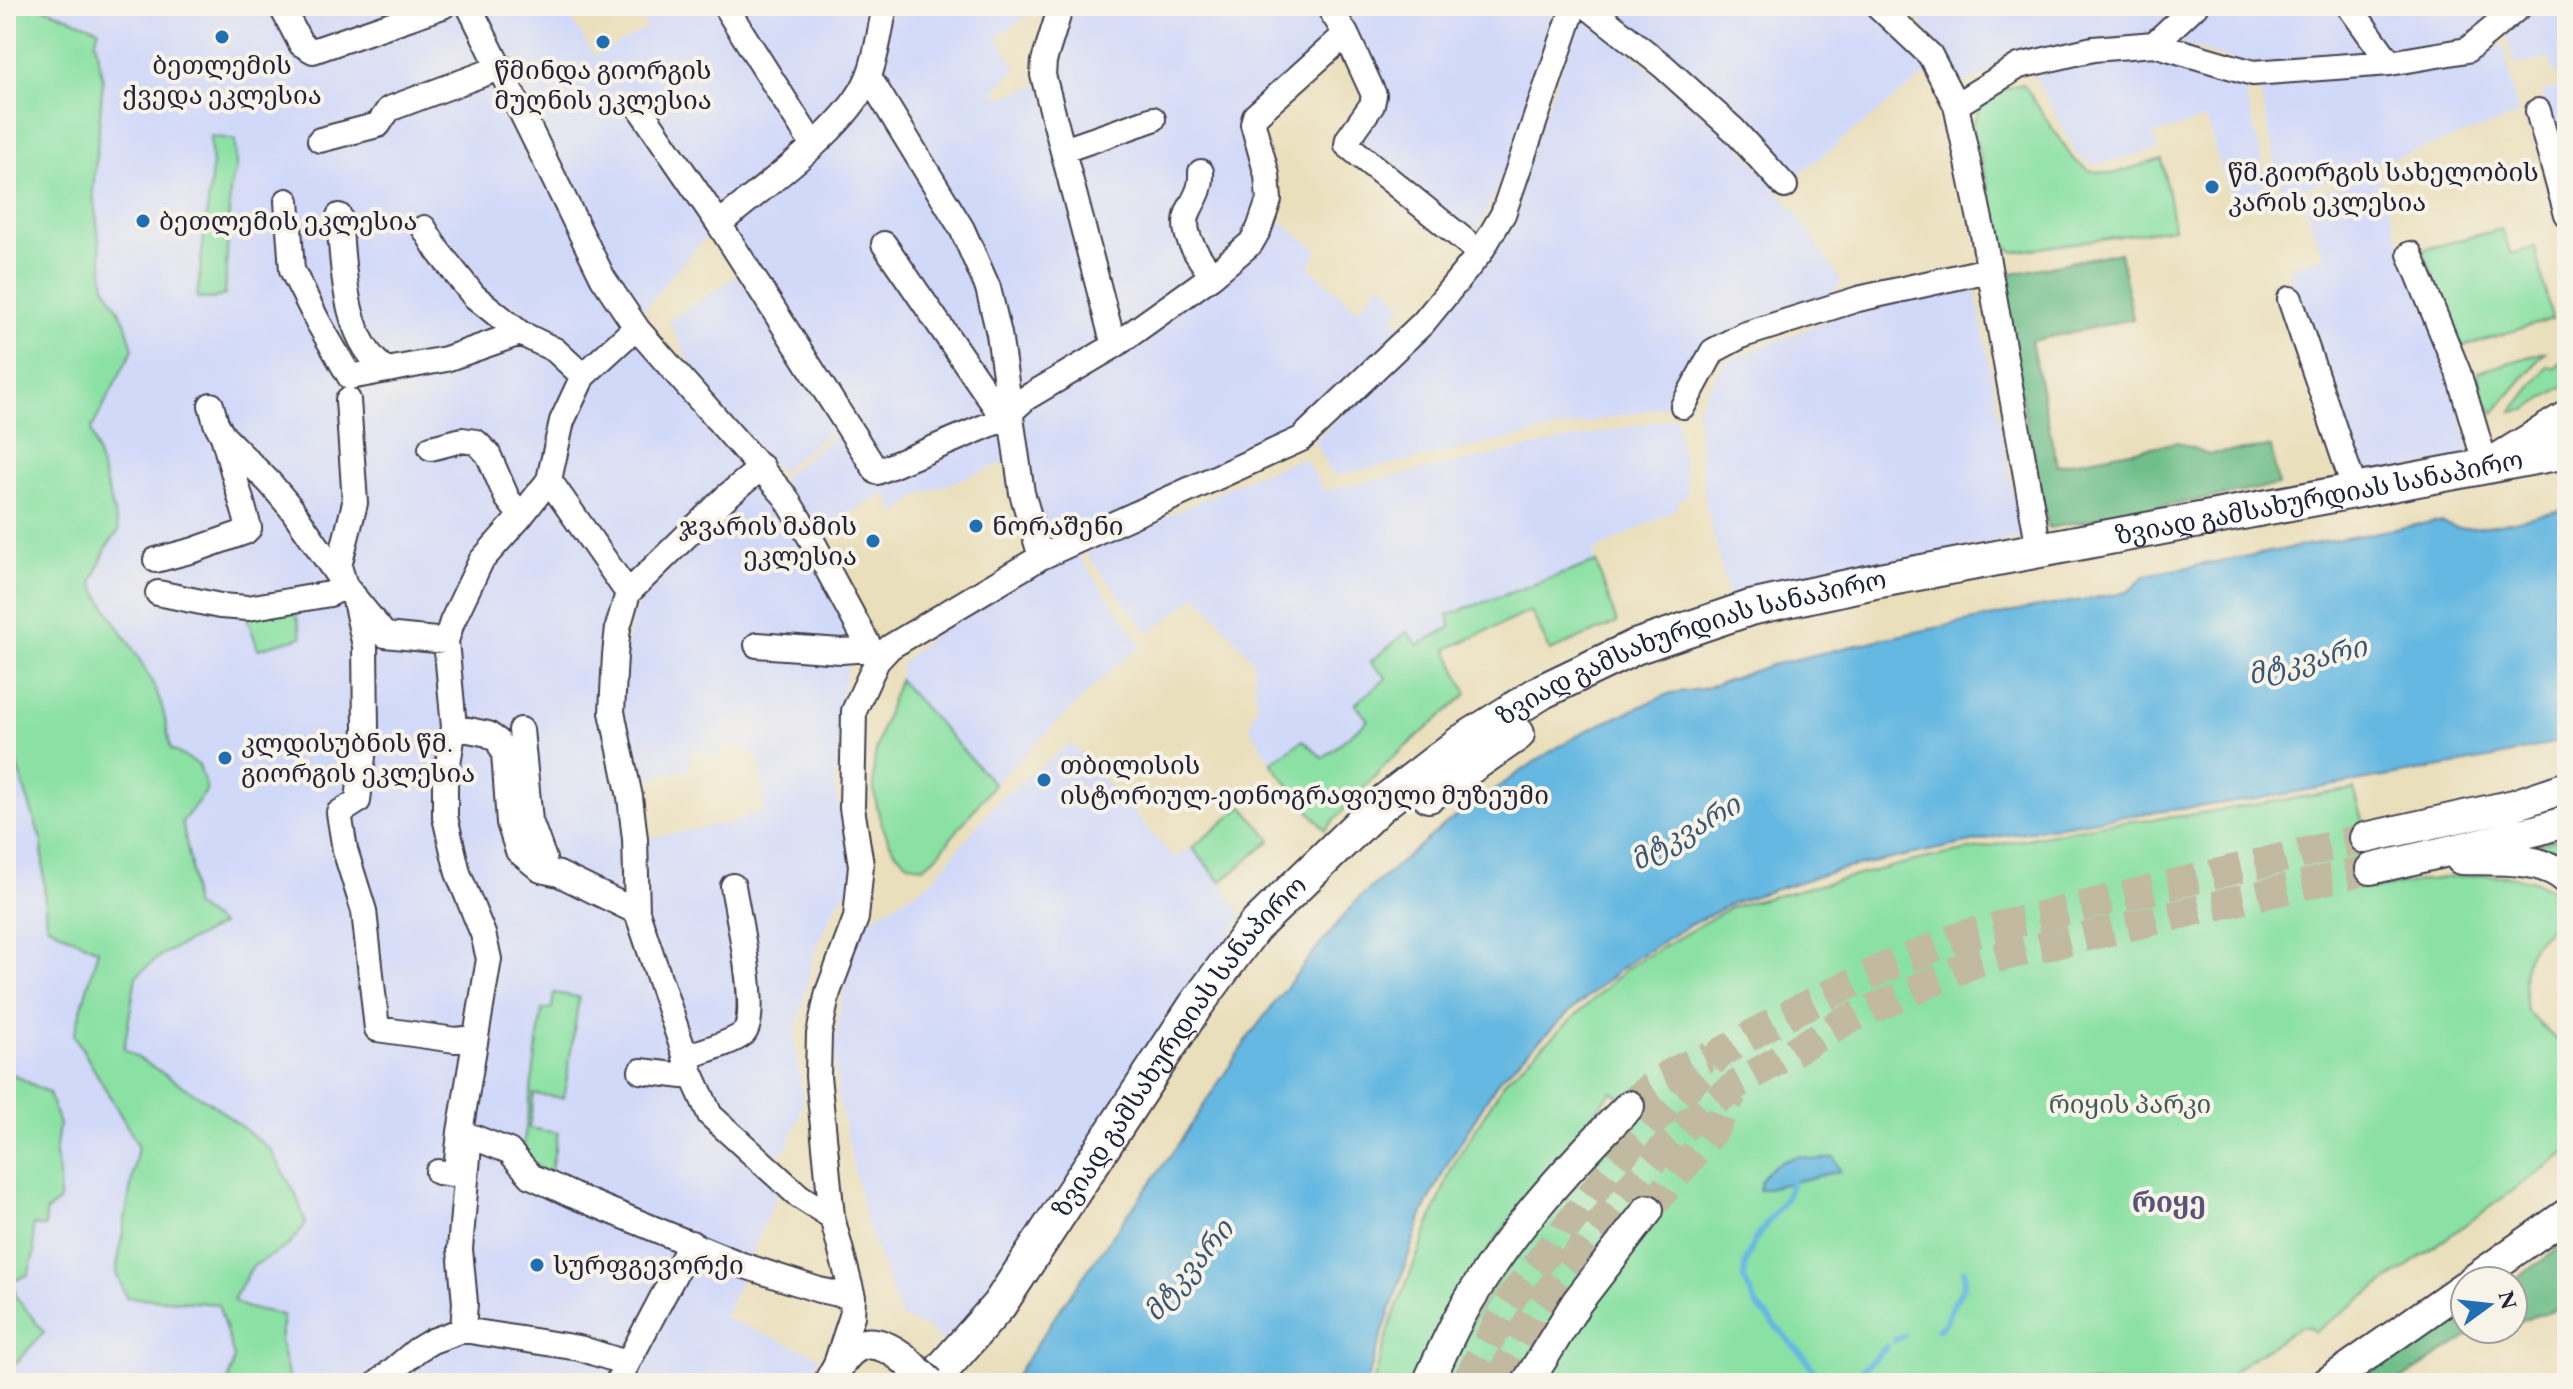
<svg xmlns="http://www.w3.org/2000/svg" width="2573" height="1389" font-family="'EB Garamond','Noto Serif Georgian',serif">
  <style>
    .built { fill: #d1d9f9; fill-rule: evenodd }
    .green { fill: #8be1a4; stroke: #568270; stroke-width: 2 }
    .forest { fill: #70bf8a; stroke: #497062; stroke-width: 2 }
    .water { fill: #65b8e1; stroke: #446d8e; stroke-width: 2 }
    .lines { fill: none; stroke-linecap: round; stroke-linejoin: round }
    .stream { stroke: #65b8e1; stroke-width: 6 }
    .major-tunnel { stroke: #c2b9a1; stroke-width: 30; stroke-dasharray: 30 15; stroke-linecap: butt }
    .minor-casing { stroke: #403e4e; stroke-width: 28 }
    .major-casing { stroke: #403e4e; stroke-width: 34 }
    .highway-casing { stroke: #403e4e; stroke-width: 38 }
    .minor { stroke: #fff; stroke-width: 24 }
    .major { stroke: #fff; stroke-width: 30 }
    .highway { stroke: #fff; stroke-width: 34 }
    .major-bridge-casing { stroke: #403e4e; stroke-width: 34; stroke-linecap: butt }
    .major-bridge { stroke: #fff; stroke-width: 30 }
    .poi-dot { fill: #1f6fb2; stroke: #f7f3e8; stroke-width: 3 }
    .labels { text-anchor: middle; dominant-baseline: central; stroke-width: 8; stroke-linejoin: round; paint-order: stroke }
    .poi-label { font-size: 26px; fill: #22223b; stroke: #f7f3e8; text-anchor: start }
    .street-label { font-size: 26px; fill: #22223b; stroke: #f7f3e8 }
    .park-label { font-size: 26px; fill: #425b5a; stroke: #f7f3e8 }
    .water-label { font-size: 28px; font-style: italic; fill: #395675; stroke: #f7f3e8 }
    .neighbourhood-label { font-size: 28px; font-weight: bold; fill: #575479; stroke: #f7f3e8 }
  </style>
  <rect width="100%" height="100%" fill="#f7f3e8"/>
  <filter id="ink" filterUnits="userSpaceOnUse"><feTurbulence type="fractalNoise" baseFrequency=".0125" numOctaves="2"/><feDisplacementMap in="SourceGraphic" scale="16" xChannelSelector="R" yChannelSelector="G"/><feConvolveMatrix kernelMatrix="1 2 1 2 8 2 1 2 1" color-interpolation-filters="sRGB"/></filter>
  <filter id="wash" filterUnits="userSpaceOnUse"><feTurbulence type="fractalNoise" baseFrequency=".006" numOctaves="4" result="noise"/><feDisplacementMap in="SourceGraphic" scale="32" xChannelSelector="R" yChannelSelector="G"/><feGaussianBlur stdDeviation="1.8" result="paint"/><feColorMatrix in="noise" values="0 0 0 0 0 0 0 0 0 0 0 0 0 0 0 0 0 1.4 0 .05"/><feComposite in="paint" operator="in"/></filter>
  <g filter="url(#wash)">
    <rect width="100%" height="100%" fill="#eadfbb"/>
    <path class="built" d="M 39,6 L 466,6 L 598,279 L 750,472 L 644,575 L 614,656 L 634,908 L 683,1057 L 778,1191 L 724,1318 L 819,1356 L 808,1383 L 290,1383 L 284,1351 L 269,1310 L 248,1311 L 233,1300 L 252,1267 L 289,1245 L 215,1106 L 123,1050 L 136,976 L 161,955 L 221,925 L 193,905 L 191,865 L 182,822 L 207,790 L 171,750 L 160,701 L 131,642 L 105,607 L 92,583 L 107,546 L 119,531 L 91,430 L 133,349 L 125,321 L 105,287 L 93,191 L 103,81 L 95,41 Z
      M 479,6 L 564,6 L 594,56 L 647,28 L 636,6 L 723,6 L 811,144 L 720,222 L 673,273 L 645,309 L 629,304 Z
      M 729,6 L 880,6 L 859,90 L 811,135 Z
      M 891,6 L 1033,6 L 1034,11 L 997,37 L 1017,68 L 994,90 L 1001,98 L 1041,84 L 1110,344 L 1010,396 L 998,311 L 877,82 Z
      M 1065,6 L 1324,6 L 1343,34 L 1254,113 L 1267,197 L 1249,239 L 1115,339 L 1046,60 Z
      M 1363,6 L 1563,6 L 1510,160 L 1475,234 L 1351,141 L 1375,108 L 1339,15 Z
      M 1604,6 L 1867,6 L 1930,71 L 1788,183 Z
      M 1910,6 L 2191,6 L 2157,37 L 2031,53 L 1963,84 Z
      M 2209,6 L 2347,6 L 2383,57 L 2247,65 L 2176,41 Z
      M 2353,6 L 2514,6 L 2449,49 L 2390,58 Z
      M 2527,6 L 2567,6 L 2567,71 L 2554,74 L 2550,59 L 2515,64 L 2504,28 Z
      M 1582,13 L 1738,143 L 1798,216 L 1842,283 L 1828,296 L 1714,344 L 1667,390 L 1671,405 L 1334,476 L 1314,442 L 1491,257 Z
      M 2504,46 L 2518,116 L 2283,196 L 2257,78 L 2312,78 Z
      M 2161,51 L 2242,77 L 2271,197 L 2233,208 L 2206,119 L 2152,135 L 2159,150 L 2092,165 L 2077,154 L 2032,72 L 2084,53 Z
      M 870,83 L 965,248 L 991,312 L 1006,423 L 879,468 L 724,226 Z
      M 2567,86 L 2567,190 L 2542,91 Z
      M 2378,173 L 2405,259 L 2451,371 L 2471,457 L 2357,476 L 2288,269 L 2324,255 L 2302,198 Z
      M 1268,219 L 1279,220 L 1318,250 L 1309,266 L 1357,310 L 1382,283 L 1403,306 L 1392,317 L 1396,322 L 1398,320 L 1402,331 L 1294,438 L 1043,550 L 1034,515 L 1022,411 Z
      M 738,275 L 838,426 L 779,473 L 701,385 L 669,321 Z
      M 1975,287 L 2021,537 L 1838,571 L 1728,596 L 1705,500 L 1697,409 L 1723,363 L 1859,308 Z
      M 1676,417 L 1688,494 L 1680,500 L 1677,508 L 1593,552 L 1596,562 L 1448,615 L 1451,627 L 1418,645 L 1406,632 L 1370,662 L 1387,678 L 1369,719 L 1323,758 L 1303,740 L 1271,763 L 1250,727 L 1257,704 L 1253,660 L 1198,595 L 1149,633 L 1086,554 L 1258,474 L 1304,458 L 1324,491 Z
      M 843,430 L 875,475 L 1010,434 L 1015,459 L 921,494 L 895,514 L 888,493 L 884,494 L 817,532 L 781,481 L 787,473 Z
      M 758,477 L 804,538 L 850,625 L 855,646 L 842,689 L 835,789 L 856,882 L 839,900 L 814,953 L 794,1040 L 803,1100 L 798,1122 L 787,1147 L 780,1154 L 767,1158 L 733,1127 L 684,1043 L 646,922 L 616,711 L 631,616 L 652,583 ZM 724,745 L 748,751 L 760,761 L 764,812 L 744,816 L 743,820 L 649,838 L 637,781 L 690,769 L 691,748 L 720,757 Z
      M 1076,552 L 1142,645 L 1110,671 L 994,784 L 899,680 L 902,662 L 968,605 Z
      M 6,732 L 42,843 L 46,925 L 98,950 L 74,1035 L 138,1145 L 116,1273 L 127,1297 L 218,1303 L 234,1357 L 228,1383 L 6,1383 L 6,1374 L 31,1349 L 13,1281 L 34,1254 L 33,1225 L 46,1212 L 59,1173 L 55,1155 L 59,1125 L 49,1093 L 8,1072 L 6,1067 Z
      M 1071,743 L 1174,858 L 1192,848 L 1221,882 L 1242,916 L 956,1355 L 926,1327 L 901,1318 L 865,1219 L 838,1094 L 834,1045 L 842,999 L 860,926 L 931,882 L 999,799 Z"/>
    <path class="green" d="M 6,6 L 39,6 L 99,29 L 95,41 L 103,81 L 93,191 L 105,286 L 125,321 L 133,349 L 91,430 L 119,531 L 107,546 L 92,583 C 113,623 144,658 160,701 C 166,716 167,734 171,749 L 199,765 L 207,790 L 182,822 L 191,865 L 193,905 L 221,925 L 161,955 L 136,976 L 124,1049 L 215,1106 L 271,1150 L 297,1197 L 306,1224 L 289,1245 L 252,1267 L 233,1300 C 254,1315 261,1306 283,1316 L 280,1341 L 290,1383 L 228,1383 L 234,1357 L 218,1304 L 126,1297 L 116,1273 L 138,1145 L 74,1035 L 98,950 L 46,925 L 42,843 L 6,732 Z
      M 2023,84 L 2073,159 L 2088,170 L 2112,174 L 2162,159 L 2174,228 L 2014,252 L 2003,243 L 1972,126 C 1980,102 1998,89 2023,84 Z
      M 210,136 L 235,140 L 236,168 L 230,191 L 225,295 L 212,299 L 197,298 L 212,169 Z
      M 2502,229 L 2511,254 L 2535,247 L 2552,319 L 2461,347 L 2422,250 Z
      M 2545,352 L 2494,413 L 2483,396 L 2478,372 Z
      M 2567,357 L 2567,384 L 2526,410 L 2512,412 L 2548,366 L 2554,368 Z
      M 1596,562 L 1617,623 L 1550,651 L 1531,611 L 1447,649 L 1467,694 L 1388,762 L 1325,830 L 1271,763 L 1303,740 L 1323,758 L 1368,720 L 1355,704 L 1387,678 L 1370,662 L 1407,632 L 1418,645 L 1451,627 L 1448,615 Z
      M 294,606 L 302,637 L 258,649 L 245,611 Z
      M 899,680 L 994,784 L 937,856 L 923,867 C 905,865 894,853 887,837 C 860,775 878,739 899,680 Z
      M 2354,789 L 2364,823 L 2376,888 C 2421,881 2505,864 2547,887 C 2552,889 2557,895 2561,899 C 2557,937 2542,927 2529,953 C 2521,969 2525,995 2527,1012 L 2567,1050 L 2567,1152 L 2315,1332 L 2308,1327 L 2300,1327 L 2240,1366 L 2221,1383 L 1591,1383 L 1586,1372 L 1577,1383 L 1440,1383 L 1475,1317 L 1510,1263 L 1636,1111 L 1612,1091 L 1499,1235 L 1451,1308 L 1409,1383 L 1373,1383 L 1393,1317 L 1453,1165 L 1506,1080 L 1627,968 L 1731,907 L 1918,860 L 2104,824 L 2182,816 Z
      M 1243,806 L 1271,840 L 1221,882 L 1192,848 Z
      M 2567,836 L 2567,861 L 2509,852 Z
      M 554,993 L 579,997 L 564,1098 L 534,1094 L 529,1128 L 558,1133 L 550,1175 L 522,1156 L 542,1010 L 552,1008 Z
      M 6,1067 L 8,1072 L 49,1093 L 59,1125 L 55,1155 L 59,1173 L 59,1201 L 46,1212 L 45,1227 L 33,1225 L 34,1254 L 28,1275 L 13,1281 L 16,1297 L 44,1332 L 6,1374 Z"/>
    <path class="forest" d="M 2120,252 L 2133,319 L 2031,341 L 2057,465 L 2178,442 L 2208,454 L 2271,447 L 2278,485 L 2048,528 L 1997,277 Z
      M 2567,1243 L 2567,1305 L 2513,1324 L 2513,1281 Z
      M 2465,1312 L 2465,1329 L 2480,1329 L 2395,1383 L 2355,1383 Z"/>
    <path class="water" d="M 2567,509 L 2567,739 L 2494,758 L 2250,800 L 2109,818 L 2001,836 L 1838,870 L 1732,903 L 1686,927 L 1624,966 L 1566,1015 L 1499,1080 L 1449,1161 L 1422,1215 L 1366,1383 L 1011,1383 L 1062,1306 L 1177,1146 L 1250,1035 L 1313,953 L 1360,897 L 1444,825 L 1540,758 L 1583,732 L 1671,693 L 1702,689 L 1771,665 L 1882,639 L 2033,608 L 2119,594 L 2129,591 L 2146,575 L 2432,522 C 2447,520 2449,528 2461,528 C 2496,528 2533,515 2567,509 Z
      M 1798,1156 L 1814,1160 L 1834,1157 L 1840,1171 L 1759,1190 C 1761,1169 1780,1161 1798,1156 Z"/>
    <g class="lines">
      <path class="stream" d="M 1792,1182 L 1785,1199 L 1754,1241 L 1745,1264 L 1744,1279 L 1757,1306 L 1806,1359 L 1821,1383
        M 1938,1329 C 1949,1323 1946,1317 1952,1307 C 1959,1293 1967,1287 1964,1270
        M 1895,1340 L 1904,1336
        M 1849,1383 L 1887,1346"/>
    </g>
  </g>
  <g filter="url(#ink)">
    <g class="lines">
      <path class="major-tunnel" d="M 1629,1106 C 1659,1078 1670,1071 1709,1057
        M 1648,1210 L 1715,1128 L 1732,1094
        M 1466,1383 L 1512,1297 L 1630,1145 L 1722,1052 L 1783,1017 L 1885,967 L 1967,934 L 2365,838
        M 1499,1383 L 1534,1311 L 1610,1211 L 1661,1151 L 1690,1121 L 1736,1085 L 1843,1022 L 1974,963 L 2371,869"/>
      <defs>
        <path id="minor" d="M 281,6 L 301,44 L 313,51 L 443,6
          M 469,6 L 603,278 L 638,330 L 785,496 L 810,537 L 877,661
          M 725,6 L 813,145
          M 1061,6 L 1044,61 L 1043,75 L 1114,346
          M 1328,6 L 1346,34 L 1374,95 L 1372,105 L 1348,139 L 1347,145 L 1480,253
          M 1587,6 L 1663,66 L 1734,130 L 1785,186
          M 1878,6 L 1930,55 L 1956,105 L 1983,234 L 2039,549
          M 2349,6 L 2390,63
          M 2154,44 L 2195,6
          M 869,77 L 962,229 L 988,288 L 999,334 L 1022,493 L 1041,557
          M 1956,105 L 2019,66 L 2093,49 L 2154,44 L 2253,73 L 2390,63 L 2467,50 L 2520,6
          M 638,106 L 719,224 L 877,472 L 1003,419 L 1026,398 L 1114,346 L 1212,276 L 1251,243 L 1259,229 L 1269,200 L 1267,175 L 1253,124 L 1255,116 L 1346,34
          M 2538,111 L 2567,215
          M 320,140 L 378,125 L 389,109 L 502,67
          M 1064,150 L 1153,119
          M 1201,172 C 1202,187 1197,195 1190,208 C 1177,233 1199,256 1212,276
          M 287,201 L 292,270 L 318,322 L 350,377 L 446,359 L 520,333
          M 339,216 C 343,263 343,342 387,370
          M 719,224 C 761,188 848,128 868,78 C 877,57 880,29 885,6
          M 424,228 L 438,251 L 474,296 L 520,333 L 555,350 L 583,376
          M 884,244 L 995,406 L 1010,410
          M 2410,254 L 2458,372 L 2486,466
          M 2290,299 L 2355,490
          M 1683,406 L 1713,351 L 1743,335 L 1858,299 L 1989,270
          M 223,436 L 270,483 L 291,508 L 345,586 L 385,635 L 446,641
          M 431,448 L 462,440 L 476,442 L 488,454 L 507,498 L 521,516
          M 762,467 L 726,497 L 628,593 L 618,627 L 615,655 L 612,712 L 630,797 L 635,839 L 637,912 L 691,1073 L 710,1115 L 799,1196 L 832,1217
          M 549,480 L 628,593
          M 156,560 L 194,550 L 245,532 L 249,528 L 223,436 L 216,423 L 211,405
          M 158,593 L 220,606 L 248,608 L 330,594 L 345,586 L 339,566 L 355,503 L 348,400
          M 354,596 L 365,646 L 366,729 L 358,801 L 339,813 L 345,850 L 364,911 L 377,1029 L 455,1040 L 475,1038
          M 757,645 L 841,651 L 871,649
          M 454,727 L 488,734 L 498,741 L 504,753 L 509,823 L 518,851 L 541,870 L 559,874 L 637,912
          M 521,730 L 530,821 L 544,859 L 541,870
          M 685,1057 C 699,1052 732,1043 743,1034 C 761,1017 737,911 733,886
          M 641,1071 L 683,1076 L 691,1073
          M 438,1172 L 451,1174 L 456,1170 L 460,1132 L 509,1151 L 531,1176 L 572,1195 L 742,1265 L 819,1290 L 853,1297
          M 463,1330 L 465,1303 L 460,1249 L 469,1145 L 460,1132 L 489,959 L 483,934 L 458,873 L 445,817 L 445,782 L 454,727 L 446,641 L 452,622 L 481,561 L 521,516 L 549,480 L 562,421 L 583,376 L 631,332 L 638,330
          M 835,1367 L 852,1316 L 853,1297 L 832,1217 L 818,1076 L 819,1034 L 828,992 L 856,918 L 861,865 L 852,808 L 854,711 L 877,661 L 890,647 L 1041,557 L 1301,439 L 1423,323 L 1480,253 L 1503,214 L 1574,6
          M 378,1383 L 417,1350 L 432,1341 L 463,1330 L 579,1348 L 626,1363
          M 617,1383 L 691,1243"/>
        <path id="major" d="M 2494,461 L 2567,416
          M 2365,838 L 2514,805 L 2567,787
          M 2461,859 C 2495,860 2541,855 2567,879
          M 2371,869 L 2538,830 L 2567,821
          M 2472,1281 L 2567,1214
          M 829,1383 C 847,1346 865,1330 902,1357
          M 1428,1383 C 1438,1361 1448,1338 1460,1316 C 1504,1237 1565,1170 1629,1106
          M 1527,1383 L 1577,1302 L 1648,1210
          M 2327,1383 L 2465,1286"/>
        <g id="highway">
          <path d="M 1429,795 L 1517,734"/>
          <path id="s1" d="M 930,1383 L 999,1305 L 1196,1005 L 1254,927 L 1379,806 L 1462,742 L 1543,691 L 1635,647 L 1750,608 L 1880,580 L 2567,451"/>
        </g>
      </defs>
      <use href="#minor" class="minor-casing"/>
      <use href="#major" class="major-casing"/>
      <use href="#highway" class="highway-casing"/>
      <use href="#minor" class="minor"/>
      <use href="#major" class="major"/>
      <use href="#highway" class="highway"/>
      <defs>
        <path id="major-bridge" d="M 902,1357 L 930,1383"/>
      </defs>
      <use href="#major-bridge" class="major-bridge-casing"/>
      <use href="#major-bridge" class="major-bridge"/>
    </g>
  </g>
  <g class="poi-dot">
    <circle cx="222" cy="37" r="8"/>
    <circle cx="603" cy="42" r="8"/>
    <circle cx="2212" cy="187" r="8"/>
    <circle cx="143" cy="221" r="8"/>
    <circle cx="976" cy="526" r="8"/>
    <circle cx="873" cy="541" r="8"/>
    <circle cx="225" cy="758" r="8"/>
    <circle cx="1044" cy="780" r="8"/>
    <circle cx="537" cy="1265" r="8"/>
  </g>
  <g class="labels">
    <g class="poi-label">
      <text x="222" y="65" text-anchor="middle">ბეთლემის<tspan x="222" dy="30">ქვედა ეკლესია</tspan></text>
      <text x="603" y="70" text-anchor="middle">წმინდა გიორგის<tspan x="603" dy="30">მუღნის ეკლესია</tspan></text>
      <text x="2228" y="172">წმ.გიორგის სახელობის<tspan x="2228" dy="30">კარის ეკლესია</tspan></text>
      <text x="159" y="221">ბეთლემის ეკლესია</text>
      <text x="857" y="526" text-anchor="end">ჯვარის მამის<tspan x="857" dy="30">ეკლესია</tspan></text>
      <text x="992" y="526">ნორაშენი</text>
      <text x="241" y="743">კლდისუბნის წმ.<tspan x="241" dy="30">გიორგის ეკლესია</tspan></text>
      <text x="1060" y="765">თბილისის<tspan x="1060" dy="30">ისტორიულ-ეთნოგრაფიული მუზეუმი</tspan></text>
      <text x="553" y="1265">სურფგევორქი</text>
    </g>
    <g class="street-label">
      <text stroke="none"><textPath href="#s1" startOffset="1738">ზვიად გამსახურდიას სანაპირო</textPath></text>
      <text stroke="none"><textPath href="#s1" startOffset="1090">ზვიად გამსახურდიას სანაპირო</textPath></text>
      <text stroke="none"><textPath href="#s1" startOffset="420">ზვიად გამსახურდიას სანაპირო</textPath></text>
    </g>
    <g class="park-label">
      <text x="2130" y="1104">რიყის პარკი</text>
    </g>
    <g class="water-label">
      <text transform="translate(2307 660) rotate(-14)">მტკვარი</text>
      <text transform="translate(1685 832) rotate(-30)">მტკვარი</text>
      <text transform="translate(1188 1270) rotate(-50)">მტკვარი</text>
    </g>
    <g class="neighbourhood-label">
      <text x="2169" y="1202">რიყე</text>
    </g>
  </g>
  <rect width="2573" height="1389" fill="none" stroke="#f7f3e8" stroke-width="32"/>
  <g transform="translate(2489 1305) rotate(75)"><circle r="38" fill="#f7f3e8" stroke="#a29fa3" stroke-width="2"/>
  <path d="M0-6L14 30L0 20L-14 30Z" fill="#1f6fb2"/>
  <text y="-12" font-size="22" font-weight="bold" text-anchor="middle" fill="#22223b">N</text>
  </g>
</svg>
